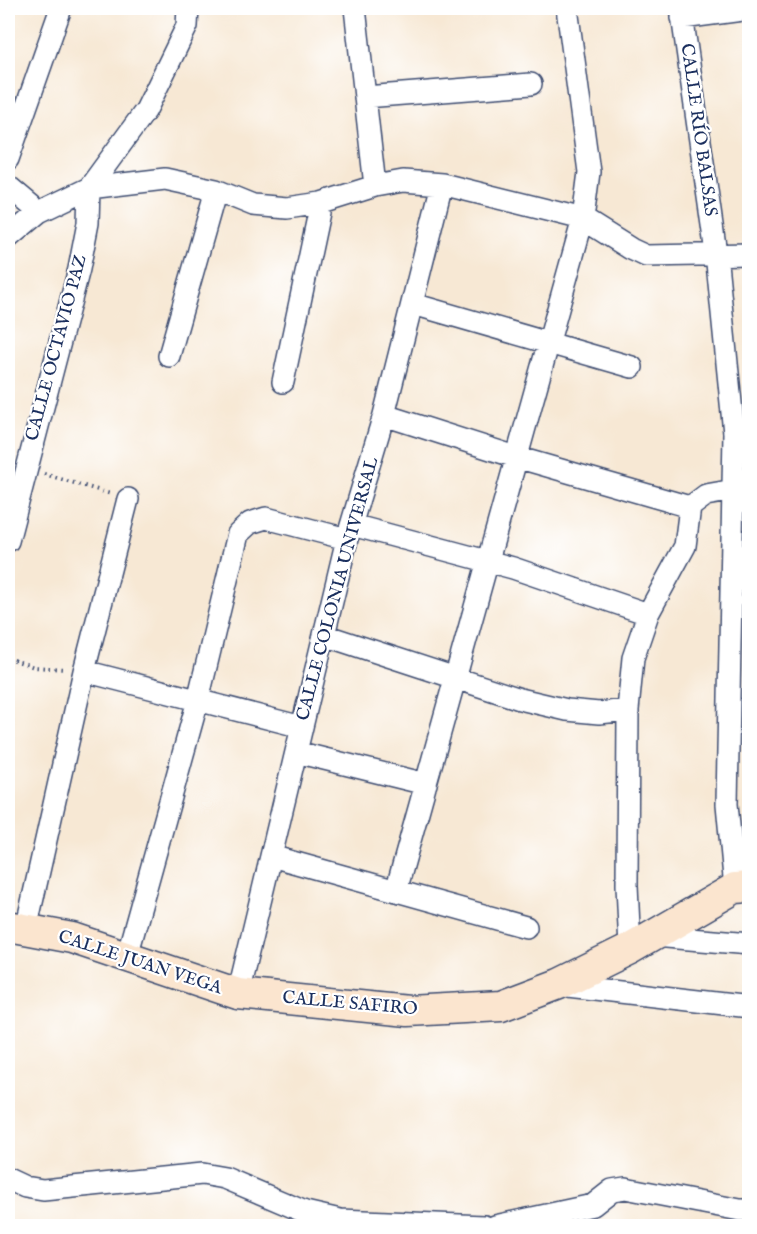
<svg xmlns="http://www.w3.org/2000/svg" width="757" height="1234" font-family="'IM FELL English',serif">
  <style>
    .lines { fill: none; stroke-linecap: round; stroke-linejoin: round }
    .street-casing { stroke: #3c4b70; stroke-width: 24 }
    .secondary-casing { stroke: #3c4b70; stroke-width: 33 }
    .path { stroke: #3c4b70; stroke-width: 4; stroke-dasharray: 1.5 4.5; stroke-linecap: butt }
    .street { stroke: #fff; stroke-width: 21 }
    .secondary { stroke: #fbe5cf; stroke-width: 30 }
    .labels { text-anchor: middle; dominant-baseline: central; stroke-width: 4.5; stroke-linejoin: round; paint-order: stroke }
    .street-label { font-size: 18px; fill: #1b2f5e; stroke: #fff }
  </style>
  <rect width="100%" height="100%" fill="#fff"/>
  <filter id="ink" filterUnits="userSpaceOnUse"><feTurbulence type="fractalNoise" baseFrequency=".0167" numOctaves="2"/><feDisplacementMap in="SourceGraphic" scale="12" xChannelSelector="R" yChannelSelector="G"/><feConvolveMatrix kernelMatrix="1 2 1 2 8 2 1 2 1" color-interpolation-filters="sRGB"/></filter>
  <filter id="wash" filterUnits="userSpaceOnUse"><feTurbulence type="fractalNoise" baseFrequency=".008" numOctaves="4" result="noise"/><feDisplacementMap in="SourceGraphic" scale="24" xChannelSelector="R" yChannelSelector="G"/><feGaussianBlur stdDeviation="1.35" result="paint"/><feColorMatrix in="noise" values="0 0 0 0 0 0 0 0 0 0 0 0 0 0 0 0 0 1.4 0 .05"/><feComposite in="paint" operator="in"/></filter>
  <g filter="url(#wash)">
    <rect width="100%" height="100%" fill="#f7e8d4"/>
  </g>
  <g filter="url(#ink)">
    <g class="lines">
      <defs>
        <path id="street" d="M 355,8 L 375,186
          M 681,8 L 716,253 L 734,433 L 727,804 L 735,888
          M 682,18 L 750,9
          M 365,97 L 531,84
          M 8,159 L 61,8
          M 8,186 L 39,212
          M 89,188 L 146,110 L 187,26 L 188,8
          M 8,238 L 39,212 L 89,188 L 165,179 L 216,190 L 253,205 L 287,208 L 321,203 L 375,186 L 403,181 L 442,184 L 583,219 L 631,249 L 646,256 L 750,254
          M 413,304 L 632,367
          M 169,356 L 216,190
          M 283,382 L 321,203
          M 384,415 L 516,457 L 690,507
          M 352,525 L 513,568 L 648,614
          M 8,541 L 79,269 L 88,223 L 89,188
          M 324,635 L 520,699 L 567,710 L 599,713 L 628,710
          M 84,671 L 302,727
          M 296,752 L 426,784
          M 271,856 L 526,927
          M 396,891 L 583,219 L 589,172 L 567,8
          M 26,929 L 84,671 L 128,499
          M 653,936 L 750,944
          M 630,949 L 627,885 L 628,710 L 633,658 L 648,614 L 685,546 L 690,507 L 706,495 L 734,490
          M 127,956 L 198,700 L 238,534 L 250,523 L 266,518 L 347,539
          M 559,985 L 750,1007
          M 238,994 L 347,539 L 384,415 L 442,184
          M 8,1179 L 25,1187 L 43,1190 L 202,1174 L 225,1178 L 305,1212 L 340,1220 L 484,1226
          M 495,1226 L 593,1205 L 612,1190 L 625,1188 L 740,1210 L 750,1210"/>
        <path id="secondary" d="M 8,926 L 72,938 L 238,994 L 408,1011 L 501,1006 L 559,984 L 630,949 L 735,888 L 750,887"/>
      </defs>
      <use href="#street" class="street-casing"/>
      <use href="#secondary" class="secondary-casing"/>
      <path class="path" d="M 44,474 L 111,494
        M 8,658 L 34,667 L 65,669"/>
      <use href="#street" class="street"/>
      <use href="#secondary" class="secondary"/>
    </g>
  </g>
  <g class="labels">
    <g class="street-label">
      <text transform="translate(698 130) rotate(82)">CALLE RÍO BALSAS</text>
      <text transform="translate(57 348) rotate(-75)">CALLE OCTAVIO PAZ</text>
      <text transform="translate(338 589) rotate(-75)">CALLE COLONIA UNIVERSAL</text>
      <text transform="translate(140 963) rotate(18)">CALLE JUAN VEGA</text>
      <text transform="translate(350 1004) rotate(5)">CALLE SAFIRO</text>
    </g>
  </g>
  <rect width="757" height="1234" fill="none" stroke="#fff" stroke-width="30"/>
</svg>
